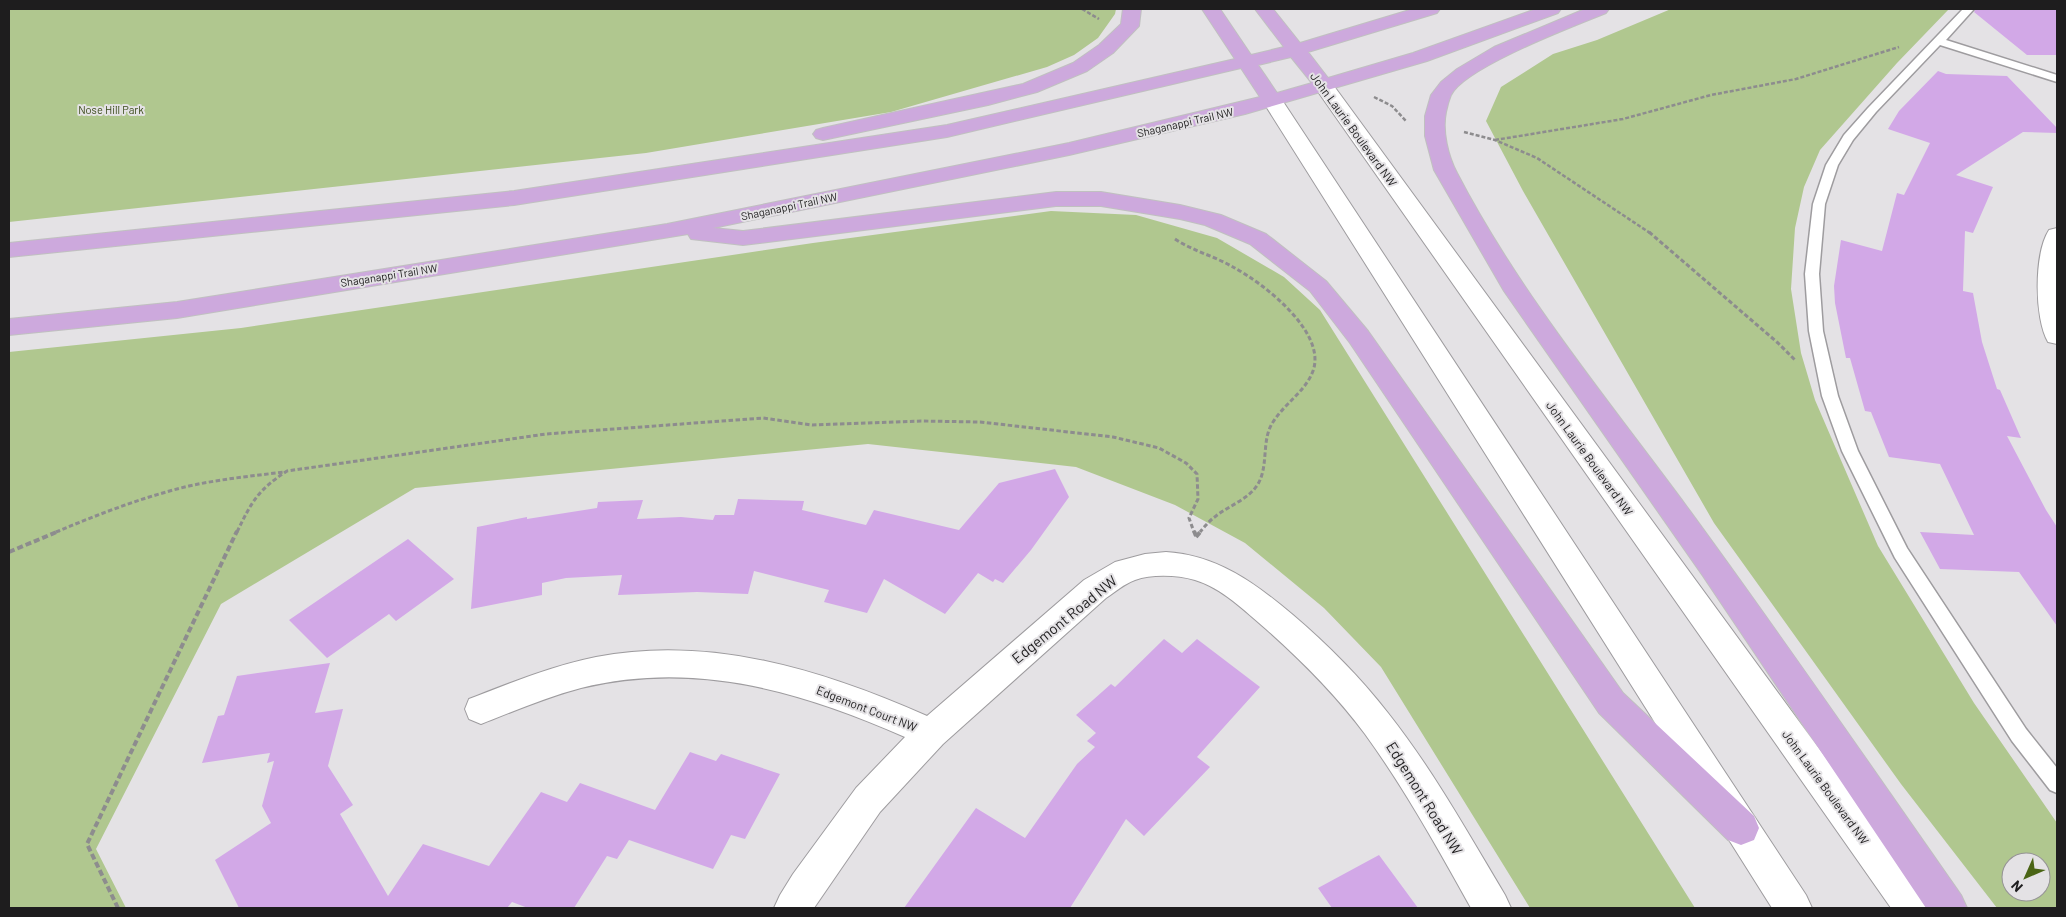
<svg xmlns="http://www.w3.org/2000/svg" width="2066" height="917" font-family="Barlow,sans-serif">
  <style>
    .green { fill: #b0c78f; fill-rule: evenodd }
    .building { fill: #d2a8e7 }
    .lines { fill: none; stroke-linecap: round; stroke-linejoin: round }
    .service-casing { stroke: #9e9c9f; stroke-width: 3 }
    .minor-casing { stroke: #9e9c9f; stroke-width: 2 }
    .secondary-casing { stroke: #9e9c9f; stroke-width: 2 }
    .primary-casing { stroke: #c0c0c0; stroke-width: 2 }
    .path-far2 { stroke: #8d8c8e; stroke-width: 2.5; stroke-dasharray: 4 2; stroke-linecap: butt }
    .path-far1 { stroke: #8d8c8e; stroke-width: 3; stroke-dasharray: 4.5 2.5; stroke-linecap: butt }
    .path { stroke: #8d8c8e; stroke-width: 4; stroke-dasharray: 6 3; stroke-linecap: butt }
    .service { fill: #fff; fill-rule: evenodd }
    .minor { fill: #fff; fill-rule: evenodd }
    .secondary { fill: #fff; fill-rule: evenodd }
    .primary { fill: #cda9dd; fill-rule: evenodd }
    .labels { text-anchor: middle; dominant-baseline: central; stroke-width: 4; stroke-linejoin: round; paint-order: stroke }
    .far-park-label { font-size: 11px; fill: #364715; stroke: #e4e2e5 }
    .far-street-label { font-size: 11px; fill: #1e1d1e; stroke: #e4e2e5 }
    .street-label { font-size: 12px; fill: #1e1d1e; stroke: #e4e2e5 }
    .near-street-label { font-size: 15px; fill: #1e1d1e; stroke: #e4e2e5 }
  </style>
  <rect width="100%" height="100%" fill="#e4e2e5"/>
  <path class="green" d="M 9,9 L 1116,9 L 1115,14 L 1098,38 L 1074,55 L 1047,67 L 891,112 L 646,153 L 9,222 Z
    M 1671,9 L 1949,9 L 1897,63 L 1820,150 L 1804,187 L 1795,228 L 1791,289 L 1801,353 L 1815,400 L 1878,546 L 1974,703 L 2057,823 L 2057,908 L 1997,908 L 1901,784 L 1714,523 L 1523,191 L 1486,121 L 1501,87 L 1553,54 L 1597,40 ZM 2011,862 L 2041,862 L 2041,892 L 2011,892 Z
    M 1051,211 L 1136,215 L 1217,238 L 1284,277 L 1320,310 L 1695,908 L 1530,908 L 1381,667 L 1324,608 L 1245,543 L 1175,505 L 1076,467 L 868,444 L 415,488 L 221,604 L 96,849 L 126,908 L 9,908 L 9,352 L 241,328 L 813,243 Z"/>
  <path class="building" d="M 1976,9 L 2057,9 L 2057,55 L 2027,55 L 1974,12 Z
    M 1938,71 L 1946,74 L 2007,76 L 2057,128 L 2057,133 L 2023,132 L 1956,175 L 1993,187 L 1973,233 L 1965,231 L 1963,291 L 1973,293 L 1982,342 L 1997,389 L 2000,390 L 2021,438 L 2007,436 L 2046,510 L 2057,527 L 2057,626 L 2019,572 L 1940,569 L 1920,532 L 1974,535 L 1940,464 L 1889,457 L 1871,412 L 1865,411 L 1850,358 L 1846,358 L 1835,303 L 1834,286 L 1841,240 L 1882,251 L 1897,193 L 1904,195 L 1930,143 L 1888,129 L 1899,111 Z
    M 1055,469 L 1069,497 L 1031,550 L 1003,583 L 995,579 L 993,582 L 978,573 L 945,614 L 884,579 L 867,613 L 824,602 L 829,590 L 754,571 L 748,594 L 697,592 L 618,595 L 622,575 L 566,578 L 542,583 L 542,595 L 471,609 L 477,527 L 527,517 L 527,519 L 597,508 L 598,502 L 643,500 L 637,519 L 681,517 L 713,520 L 715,515 L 734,515 L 738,499 L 804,501 L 802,510 L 866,525 L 874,510 L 959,530 L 999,483 Z
    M 408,539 L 454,579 L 396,621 L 389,614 L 327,658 L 289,620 Z
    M 1164,639 L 1182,653 L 1197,639 L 1260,687 L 1197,757 L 1210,767 L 1144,836 L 1126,819 L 1070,908 L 904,908 L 976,808 L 1025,838 L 1077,764 L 1095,747 L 1087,741 L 1096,733 L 1076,715 L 1111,684 L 1115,687 Z
    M 330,663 L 315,713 L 343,709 L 328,766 L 353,805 L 340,814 L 388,896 L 423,844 L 489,866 L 541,792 L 567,802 L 580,783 L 655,810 L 690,752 L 716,761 L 721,754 L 780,774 L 745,839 L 731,835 L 713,869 L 629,840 L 617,859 L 607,856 L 574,908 L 528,908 L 512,902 L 507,908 L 239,908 L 215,860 L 271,823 L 262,806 L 274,761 L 267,763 L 270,753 L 202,763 L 218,716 L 224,715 L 237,676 Z
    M 1379,855 L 1418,908 L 1332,908 L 1318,888 Z"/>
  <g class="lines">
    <defs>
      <path id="service" d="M 1963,9 L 1974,9 L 1946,40 L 2057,75 L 2057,82 L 1940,45 L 1876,112 L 1853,140 L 1838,165 L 1825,204 L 1819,274 L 1823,331 L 1838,396 L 1858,451 L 1907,548 L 2026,729 L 2057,768 L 2057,793 L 2050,790 L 2012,741 L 1895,558 L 1842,451 L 1822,396 L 1809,331 L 1805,274 L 1813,204 L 1826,165 L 1844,135 L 1868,108 Z"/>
      <path id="minor" d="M 2057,228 L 2057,344 L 2048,342 C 2034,318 2034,253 2049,230 Z
        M 1166,552 C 1217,555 1255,583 1293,615 C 1327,644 1360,677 1388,713 C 1433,770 1468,833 1505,895 L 1511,908 L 1471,908 C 1438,849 1405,789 1365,734 C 1336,695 1302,661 1266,629 C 1245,611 1222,588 1195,580 C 1177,575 1152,574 1135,580 C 1124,584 1115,592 1106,598 L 943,744 L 880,812 L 814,908 L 774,908 L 780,895 L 793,874 L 856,788 L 905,737 C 801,691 694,660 581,688 C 547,697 514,711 481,724 L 469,719 L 465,709 L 469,699 C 510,683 552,666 596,657 C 710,635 823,670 927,716 L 1084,580 L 1115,562 L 1145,554 Z"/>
      <path id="secondary" d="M 1324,80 L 1331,82 L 1926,895 L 1932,908 L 1891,908 L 1314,86 L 1317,82 Z
        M 1272,94 L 1279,96 L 1282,100 L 1806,895 L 1812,908 L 1772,908 L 1262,100 L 1265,96 Z"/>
      <path id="primary" d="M 1123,9 L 1141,9 L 1139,26 L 1113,53 L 1087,71 L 1037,92 L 988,105 L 823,140 L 816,138 L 813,134 L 816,130 L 823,128 L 1023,84 L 1073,63 L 1099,45 L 1121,24 Z
        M 1202,9 L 1220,9 L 1251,55 L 1284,47 L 1255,9 L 1273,9 L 1300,43 L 1413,9 L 1440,9 L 1437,13 L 1308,52 L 1328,78 L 1413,53 L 1536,9 L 1561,9 L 1558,13 L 1427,61 L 1245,114 L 1069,155 L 713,228 L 743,231 L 1056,192 L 1101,192 L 1180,205 L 1221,215 L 1266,234 L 1326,281 L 1368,331 L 1623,693 L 1754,816 L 1759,828 L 1754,840 L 1741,845 L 1728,840 L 1599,713 L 1350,343 L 1310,291 L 1250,244 L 1205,225 L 1180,219 L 1101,206 L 1056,206 L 743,245 L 691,239 L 688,234 L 177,318 L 9,335 L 9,319 L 177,302 L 667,224 L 1069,143 L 1260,97 L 1241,68 L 947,137 L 514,205 L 9,257 L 9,243 L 514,191 L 947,125 L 1235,59 ZM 1291,57 L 1312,83 L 1277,93 L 1258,65 Z
        M 1585,9 L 1609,9 L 1606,13 C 1574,26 1465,67 1451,95 C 1449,100 1447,107 1446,112 C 1442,131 1448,156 1457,173 C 1518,291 1608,400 1687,507 C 1781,635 1870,765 1961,895 L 1967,908 L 1926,908 L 1703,576 L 1504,291 L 1434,170 L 1425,136 L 1425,116 L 1431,95 L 1441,82 L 1457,69 L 1494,47 Z"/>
    </defs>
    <use href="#service" class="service-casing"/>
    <use href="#minor" class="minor-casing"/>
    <use href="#secondary" class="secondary-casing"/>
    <use href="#primary" class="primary-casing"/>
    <path class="path-far2" d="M 1082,9 L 1099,19
      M 1374,97 L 1392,106 L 1406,121
      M 1464,132 L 1495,140 L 1537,158 L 1650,233
      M 1495,140 L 1623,119 L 1711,95 L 1796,79 L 1899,47"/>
    <path class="path-far1" d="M 1649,232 L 1778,343 L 1795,360
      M 1175,239 C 1193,251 1214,256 1233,267 C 1263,283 1327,332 1313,371 C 1305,392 1285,403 1273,422 C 1261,440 1269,465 1258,484 C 1249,499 1230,505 1216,516 C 1210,520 1205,526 1200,532
      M 56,532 C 99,514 143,497 189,486 C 221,479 252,476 284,472
      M 237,532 C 252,501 258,490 287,471 L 546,434 L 763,418 L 812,425 L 921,421 L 980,422 L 1113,437 L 1159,448 L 1186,463 L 1197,474 L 1198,499 L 1189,518 L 1194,532"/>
    <path class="path" d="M 1194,531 L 1196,536
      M 1196,537 L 1201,531
      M 9,552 L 59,531
      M 118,908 L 87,844 L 237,531"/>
    <use href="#service" class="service"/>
    <use href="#minor" class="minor"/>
    <use href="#secondary" class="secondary"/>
    <use href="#primary" class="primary"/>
  </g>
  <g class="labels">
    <g class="far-park-label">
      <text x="111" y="109">Nose Hill Park</text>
    </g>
    <g class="far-street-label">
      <text transform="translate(1185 122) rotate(-13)">Shaganappi Trail NW</text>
      <text transform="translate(789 206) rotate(-12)">Shaganappi Trail NW</text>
      <text transform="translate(389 275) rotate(-9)">Shaganappi Trail NW</text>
    </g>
    <g class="street-label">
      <text transform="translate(1354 129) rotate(54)">John Laurie Boulevard NW</text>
      <text transform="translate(1590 458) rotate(54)">John Laurie Boulevard NW</text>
      <text transform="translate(867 708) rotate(21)">Edgemont Court NW</text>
      <text transform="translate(1826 787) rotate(54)">John Laurie Boulevard NW</text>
    </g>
    <g class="near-street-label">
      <text transform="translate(1064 619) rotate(-39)">Edgemont Road NW</text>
      <text transform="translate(1425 798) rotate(58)">Edgemont Road NW</text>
    </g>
  </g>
  <rect width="2066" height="917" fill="none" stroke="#1e1d1e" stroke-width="20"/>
  <g transform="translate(2026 877) rotate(225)"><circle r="24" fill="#e4e2e5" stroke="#959395"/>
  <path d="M0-4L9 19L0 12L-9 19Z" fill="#4a6415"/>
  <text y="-8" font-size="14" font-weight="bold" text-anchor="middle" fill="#1e1d1e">N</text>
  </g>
</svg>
